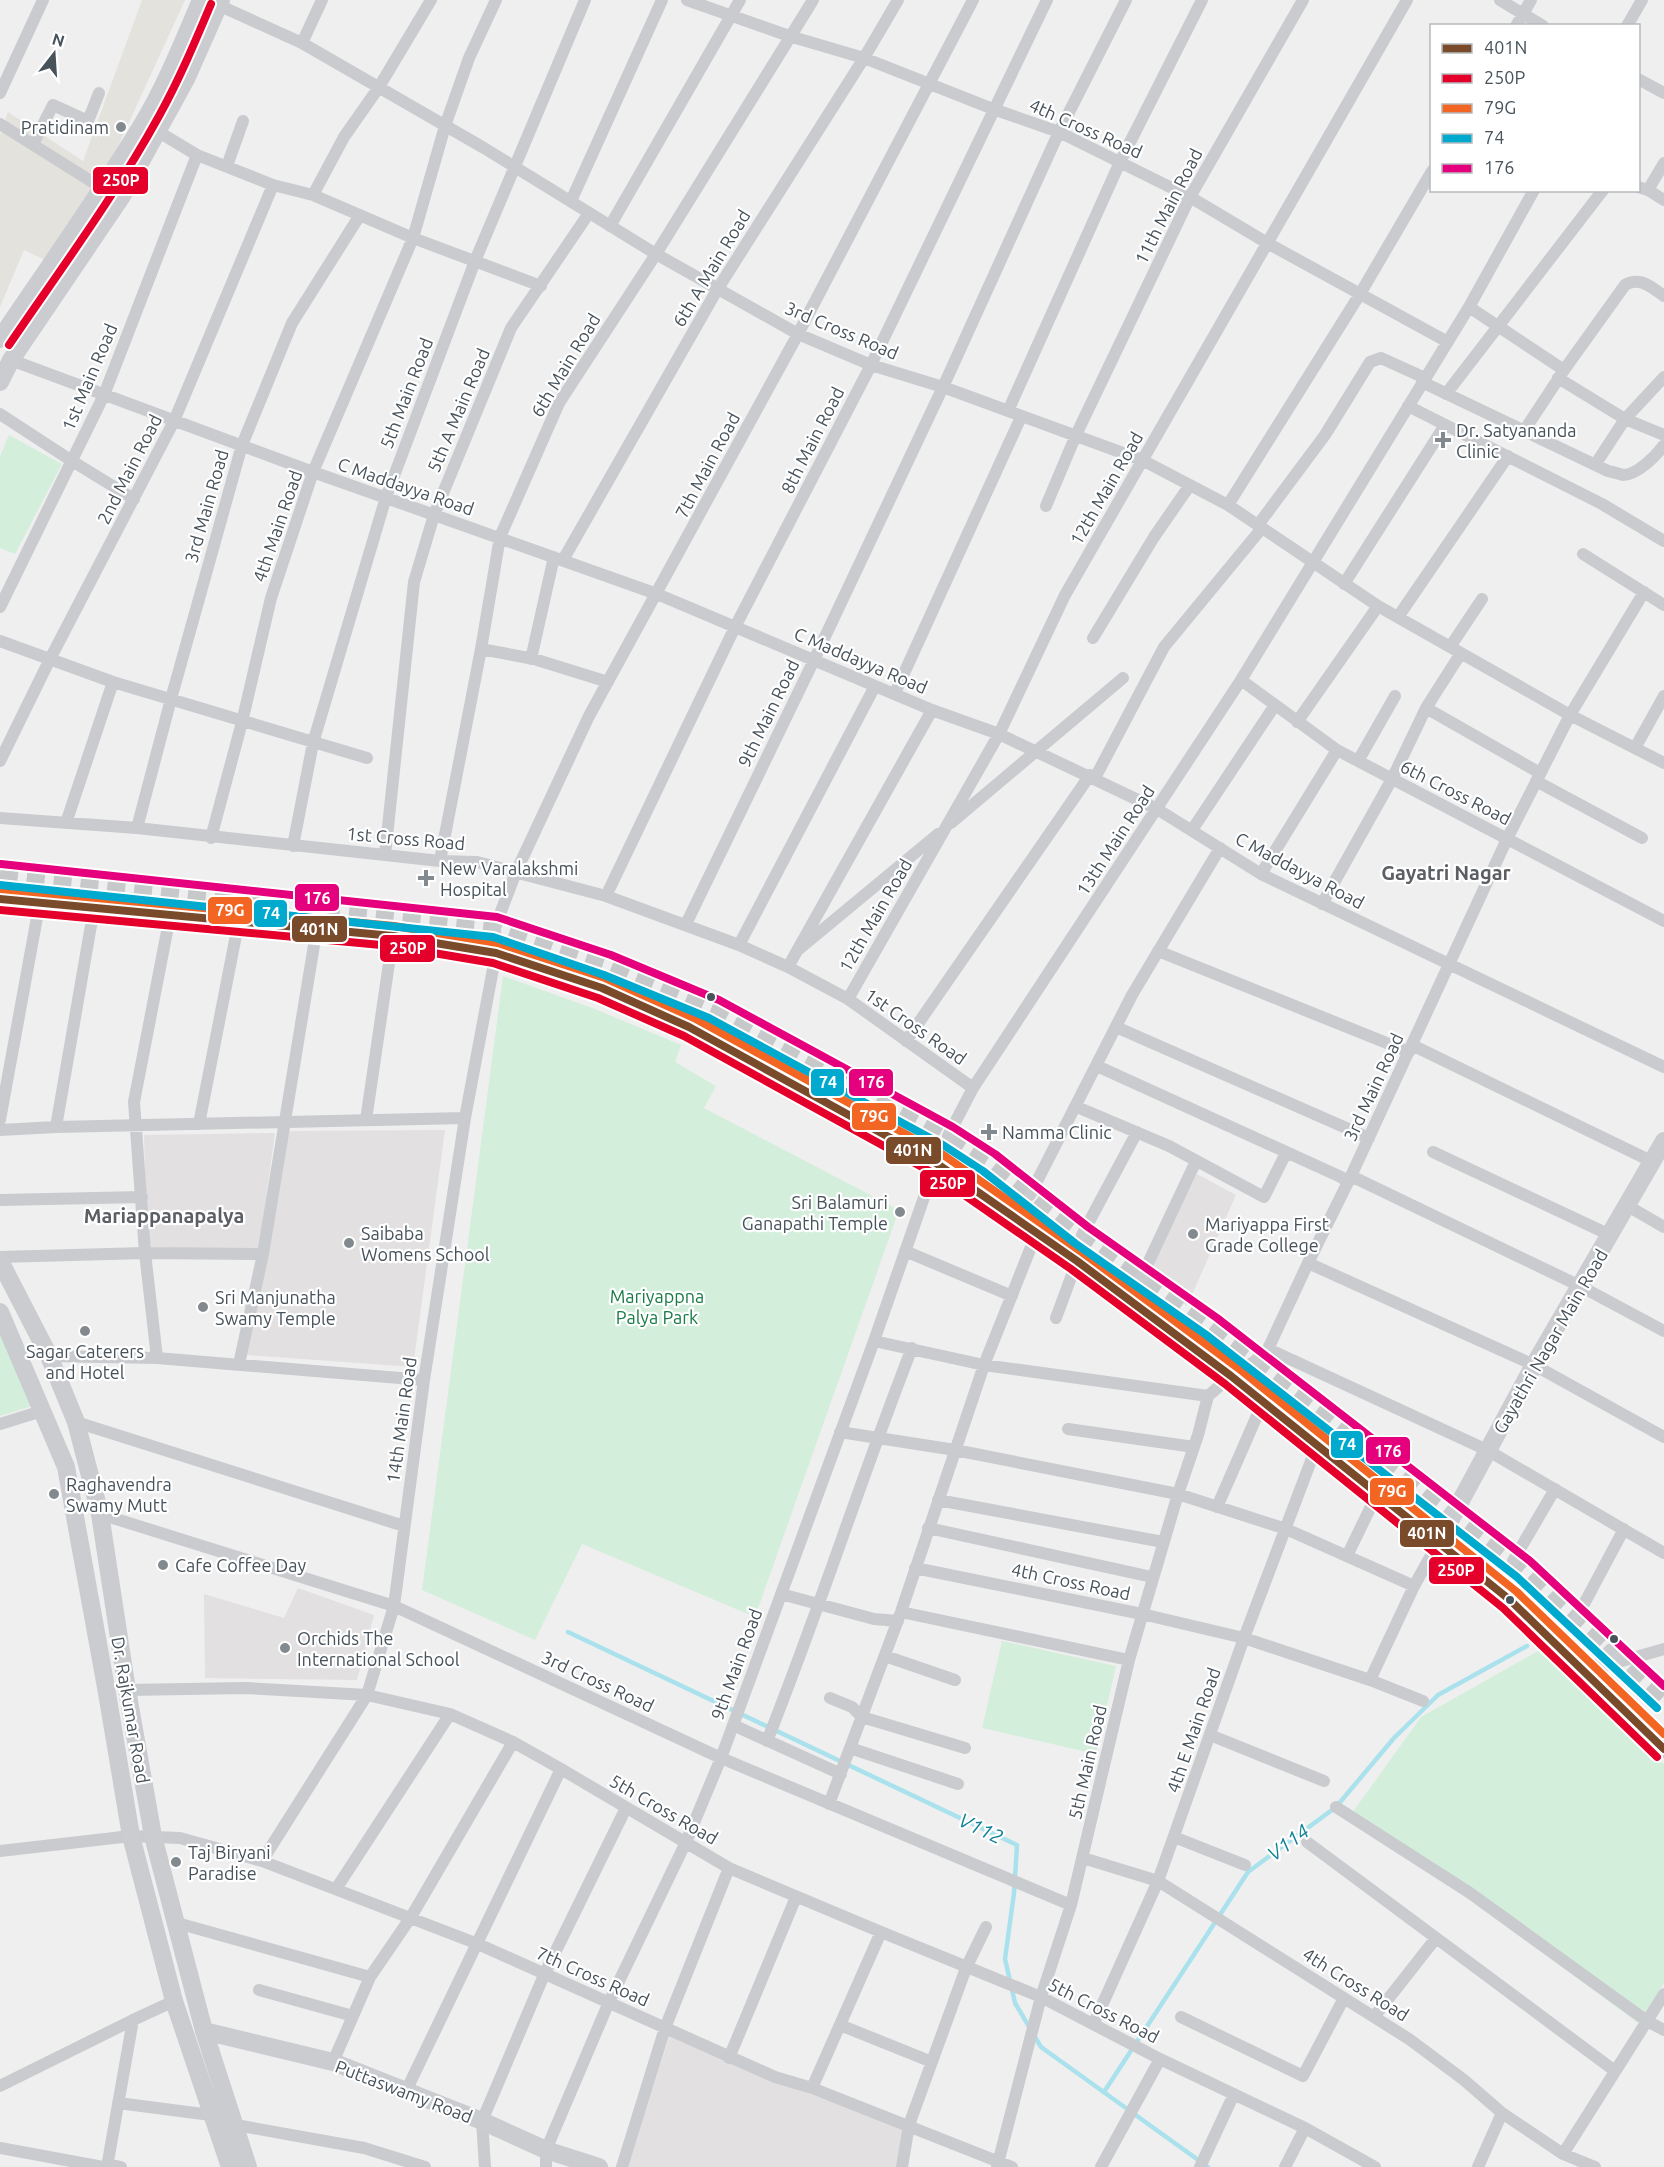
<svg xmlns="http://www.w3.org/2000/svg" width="1664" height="2167" font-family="Ubuntu,sans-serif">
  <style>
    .commercial { fill: #e4e2dd }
    .education { fill: #e2e0e1 }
    .green { fill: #d4eedc }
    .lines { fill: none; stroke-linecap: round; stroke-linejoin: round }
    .stream { stroke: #a9e1ec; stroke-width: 4.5 }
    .secondary-tunnel { stroke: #c6c8ca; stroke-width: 18; stroke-dasharray: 18 9; stroke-linecap: butt }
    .street { stroke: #c9cbce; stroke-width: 12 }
    .secondary { stroke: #cacccf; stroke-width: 18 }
    .bus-1-casing { stroke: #fff; stroke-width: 12 }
    .bus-2-casing { stroke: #fff; stroke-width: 12 }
    .bus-3-casing { stroke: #fff; stroke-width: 12 }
    .bus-4-casing { stroke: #fff; stroke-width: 12 }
    .bus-5-casing { stroke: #fff; stroke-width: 12 }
    .bus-1 { stroke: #7a4b2a; stroke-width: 8 }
    .bus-2 { stroke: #e4002b; stroke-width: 8 }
    .bus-3 { stroke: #f26522; stroke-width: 8 }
    .bus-4 { stroke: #00a9ce; stroke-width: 8 }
    .bus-5 { stroke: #e5007d; stroke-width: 8 }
    .poi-dot { fill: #82898f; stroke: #fff; stroke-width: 2 }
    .bus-dot { fill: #47525b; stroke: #fff; stroke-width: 2 }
    .labels { text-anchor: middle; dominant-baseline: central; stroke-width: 4.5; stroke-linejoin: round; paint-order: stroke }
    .poi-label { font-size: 18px; fill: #47525b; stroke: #fff; text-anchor: start }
    .street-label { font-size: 18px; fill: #47525b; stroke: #fff }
    .park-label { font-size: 18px; fill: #197b45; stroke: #fff }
    .neighbourhood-label { font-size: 20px; font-weight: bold; fill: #5b5f63; stroke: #fff }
    .water-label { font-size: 20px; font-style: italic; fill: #0f8197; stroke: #fff }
    .line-badge { stroke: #fff; stroke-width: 2 }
    .badge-label { font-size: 16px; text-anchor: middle; font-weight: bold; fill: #fff }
  </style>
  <rect width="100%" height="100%" fill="#f0efef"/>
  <path class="commercial" d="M 142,0 L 185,0 L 108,168 L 45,260 L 24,250 L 0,307 L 0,135 L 8,112 L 83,161 Z"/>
  <path class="education" d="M 445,1130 L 413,1367 L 246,1355 L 289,1131 Z
    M 275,1133 L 259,1249 L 147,1249 L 144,1135 Z
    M 1197,1174 L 1236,1195 L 1187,1306 L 1148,1273 Z
    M 298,1588 L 374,1615 L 357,1680 L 205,1678 L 204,1594 L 284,1618 Z
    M 670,2034 L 770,2080 L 904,2127 L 899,2167 L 628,2167 Z"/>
  <path class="green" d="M 9,435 L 62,464 L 15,554 L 0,548 L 0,456 Z
    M 503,976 L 595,1009 L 681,1045 L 675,1062 L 716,1086 L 704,1108 L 899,1210 L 755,1617 L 582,1544 L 535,1640 L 422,1590 Z
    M 0,1327 L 32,1406 L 0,1416 Z
    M 1002,1641 L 1116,1666 L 1096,1754 L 982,1728 Z
    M 1538,1651 L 1664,1764 L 1664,1983 L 1638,2023 L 1352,1813 L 1421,1717 Z"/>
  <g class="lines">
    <path class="stream" d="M 568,1632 L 1017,1845 L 1014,1893 L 1005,1959 L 1015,2003 L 1041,2047 L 1208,2167
      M 1104,2092 L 1248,1872 L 1336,1807 L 1394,1738 L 1438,1695 L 1527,1646"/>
    <path class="secondary-tunnel" d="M 0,874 L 495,927 L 608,965 L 714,1009 L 948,1136 L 989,1162 L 1082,1235 L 1211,1326 L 1524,1569 L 1664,1700
      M 702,1033 L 936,1163 C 1138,1294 1322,1450 1510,1600"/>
    <path class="street" d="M 207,0 L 302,43 L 484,148 L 656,254 L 798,334 L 871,365 L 943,387 L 1142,460 L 1228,505 L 1378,606 L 1570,715 L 1664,763
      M 687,0 L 789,36 L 864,58 L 993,109 L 1059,132 L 1190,197 L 1269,244 L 1446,341
      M 1500,0 L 1543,26
      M 1516,26 L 1531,0
      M 1627,26 L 1642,0
      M 302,43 L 322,0
      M 1638,79 L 1664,93
      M 0,93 L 43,0
      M 0,124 L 102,188
      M 152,128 L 197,155 L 273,185 L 313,195 L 413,238 L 541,286
      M 33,144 L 53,105 L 88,121 L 99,93
      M 227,166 L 243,121
      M 1638,187 L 1648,190 L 1664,163
      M 1648,190 L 1664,200
      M 313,195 L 344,137 L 379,87 L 431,0
      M 571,201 L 662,0
      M 610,226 L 740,0
      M 1469,307 L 1564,370
      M 11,360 L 313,472 L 657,594 L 932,710 L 999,734 L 1157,809 L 1261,874 L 1664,1067
      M 1558,378 L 1625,419 L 1664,435
      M 1422,382 L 1608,471 C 1613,472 1619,474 1623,475 C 1637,475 1656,456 1664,445
      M 1446,394 L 1603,190
      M 1408,406 L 1602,504 L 1664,541
      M 1008,411 L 1120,162 L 1202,0
      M 0,414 L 72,461 L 134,499
      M 1524,431 L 1564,370 L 1625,285 C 1640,276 1651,287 1664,296
      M 1595,465 L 1625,419 L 1664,377
      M 1228,505 L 1360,294 L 1432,171
      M 1046,506 L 1076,435 L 1190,197 L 1303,0
      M 1258,525 L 1325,435 L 1370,362 L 1381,358 L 1425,378
      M 1583,554 L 1664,605
      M 563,560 L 717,290 L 864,58 L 898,0
      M 1344,584 L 1445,425
      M 0,607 L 104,395 L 197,155
      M 1398,617 L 1508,456
      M 1093,638 L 1154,537 L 1190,485
      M 0,641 L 113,682 L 367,758
      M 1450,647 L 1482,599
      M 481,649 L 534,659 L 608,682
      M 531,659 L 554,557
      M 1241,680 L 1337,750 L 1664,921
      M 895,693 L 1021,417
      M 1426,708 L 1461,653
      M 1297,722 L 1378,606
      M 1635,748 L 1664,696
      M 0,761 L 50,659 L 174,421 L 273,185
      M 1358,761 L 1395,696
      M 1095,778 L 1164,647 L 1262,528
      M 1536,781 L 1642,838
      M 0,818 L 137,828 L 440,861 L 477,862 L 606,896 L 739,945 L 788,967 L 848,999 L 973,1088
      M 66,823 L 113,682
      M 951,823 L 1123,678
      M 137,828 L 171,699 L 242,445 L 292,323 L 360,215
      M 1192,830 L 1275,705
      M 211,838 L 242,722 L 271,598 L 313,472 L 413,238 L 445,126 L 469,58 L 496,0
      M 293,846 L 313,743 L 386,497 L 475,261 L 585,0
      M 385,855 L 414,582 L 434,515 L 511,328 L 589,213
      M 440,861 L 481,649 L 500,537 L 559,403 L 656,254 L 813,0
      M 1261,874 L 1337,750
      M 606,896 L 735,627 L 871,365 L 1047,0
      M 1322,904 L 1392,779 L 1426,708 L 1540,773
      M 686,924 L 814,660 L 943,387 L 1059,132 L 1126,0
      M 739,945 L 875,686
      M 798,950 L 938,834
      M 1158,951 L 1409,1052
      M 788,967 L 932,710
      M 848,999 L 999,734 L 1065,595 L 1407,0
      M 1116,1027 L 1369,1138
      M 906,1041 L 1090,775
      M 1412,1045 L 1651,1161
      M 1097,1066 L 1341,1177 L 1348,1182
      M 1077,1107 L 1169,1146 L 1264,1197 L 1286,1153
      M 0,1120 L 40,901
      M 366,1120 L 393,936
      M 199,1124 L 239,920
      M 56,1127 L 94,908
      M 0,1130 L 56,1127 L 465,1118
      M 948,1136 L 973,1088 L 1241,680 L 1469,307 L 1534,190
      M 1433,1152 L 1610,1235
      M 1351,1176 L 1580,1286 L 1664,1331
      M 1030,1195 L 1132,995 L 1220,848
      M 0,1200 L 142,1197
      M 1626,1205 L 1664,1227
      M 1082,1235 L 1137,1132
      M 905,1251 L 1012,1296
      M 0,1257 L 145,1253 L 263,1254
      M 1308,1263 L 1534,1365 L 1664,1437
      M 1141,1278 L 1196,1161
      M 1056,1318 L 1077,1261
      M 874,1341 L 984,1365 L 1208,1396
      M 1268,1349 L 1308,1263 L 1351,1176 L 1507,839 L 1570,715 L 1644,592
      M 49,1356 L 157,1358 L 424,1380
      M 157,1358 L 145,1253 L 134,1102 L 170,916
      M 239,1364 L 263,1254 L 317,927
      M 76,1422 L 404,1526
      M 0,1424 L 42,1411
      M 1068,1429 L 1194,1447
      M 840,1432 L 955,1450 L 1178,1494 L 1286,1529 L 1414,1586
      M 938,1500 L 1163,1542
      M 1217,1507 L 1263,1402
      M 100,1514 L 394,1606 L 721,1758 L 1071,1905
      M 928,1528 L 1152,1577
      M 1347,1556 L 1377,1494
      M 1513,1561 L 1555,1489
      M 915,1568 L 1142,1614 L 1244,1638 L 1370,1680 L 1423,1701
      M 781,1594 L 874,1619 L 898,1621
      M 901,1612 L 1129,1660
      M 1576,1619 L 1624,1529
      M 885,1656 L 955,1680
      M 1622,1661 L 1664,1649
      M 1370,1680 L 1414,1586 L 1438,1543
      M 127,1690 L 246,1688 L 367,1695 L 450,1714 L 513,1742 L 561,1769 L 729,1868 L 881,1932 L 1041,1997 L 1160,2059 L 1305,2128 L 1375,2167
      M 830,1698 L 852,1707 L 862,1717 L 965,1748
      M 733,1725 L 841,1774
      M 1210,1735 L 1324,1781
      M 767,1741 C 819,1611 861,1478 912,1348
      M 850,1748 L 958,1784
      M 829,1804 L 901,1612 L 984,1365 L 1037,1232
      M 1336,1807 L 1470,1893 L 1647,2021 L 1664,2030
      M 1174,1837 L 1245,1865
      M 1307,1842 L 1615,2071
      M 0,1851 L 131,1836 L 180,1838 L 262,1861 L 478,1944 L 775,2077 L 812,2088 L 1012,2167
      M 1083,1858 L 1158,1881 L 1409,2039 L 1464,2080 L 1502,2113 L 1563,2154 L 1595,2167
      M 262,1861 L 367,1695 L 394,1606 L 424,1380 L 465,1118 L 496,953 L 495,927 L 516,872 L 589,716 L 798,334 L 973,0
      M 336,1889 L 450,1714
      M 177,1923 L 370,1977
      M 259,1990 L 353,2016
      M 1181,2017 L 1303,2076 L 1344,1998
      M 1374,2017 L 1436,1938
      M 1094,2023 L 1158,1881 L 1244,1638 L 1317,1445
      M 840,2025 L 932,2062
      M 729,2058 L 796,1897
      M 333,2062 L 370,1977 L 411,1917 L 513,1742
      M 0,2086 L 133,2020 L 174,2001
      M 812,2088 L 881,1932
      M 406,2091 L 561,1769
      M 118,2103 L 211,2115
      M 236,2125 L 364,2148 L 425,2167
      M 0,2148 L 103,2167
      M 1563,2154 L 1664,1994
      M 108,2164 L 121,2167
      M 107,2167 L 133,2020
      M 485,2167 L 482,2121 L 544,1975 L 626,1808
      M 546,2167 L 546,2150 L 609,2002 L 686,1842 L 721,1758 L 874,1341 L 936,1163
      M 622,2167 L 665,2028 L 729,1868
      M 902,2167 L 909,2125 L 966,1968 L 986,1927
      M 997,2167 L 1041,1997 L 1071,1905 L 1129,1660 L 1178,1494 L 1198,1435 L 1208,1396 L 1231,1376 L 1255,1361 L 1268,1349 L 1487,1450 L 1664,1553
      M 1101,2167 L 1160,2059
      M 1200,2167 L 1234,2094
      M 1285,2167 L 1305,2128
      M 1478,2167 L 1502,2113"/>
    <path class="secondary" d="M 0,339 C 48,268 98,198 142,125 C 166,85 183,42 201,0
      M 0,382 L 11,360 L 122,196 L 186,79 L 221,0
      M 0,899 L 393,936 L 496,953 L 602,988 L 702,1033
      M 0,1261 L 49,1356 L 76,1422 L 100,1514 L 127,1690 L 153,1836 L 204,2031 L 248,2167
      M 0,1312 L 66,1467 L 107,1693 L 131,1836 L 174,2001 L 230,2167
      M 1438,1543 L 1534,1365 L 1664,1141
      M 1510,1600 L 1664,1749
      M 1590,1678 L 1612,1652
      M 204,2031 L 333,2062 L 482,2121 L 546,2150 L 599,2167"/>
    <defs>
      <path id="bus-1" d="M 0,899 L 393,936 L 496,953 L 602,988 L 689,1027 L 936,1163 L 1077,1261 L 1231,1376 L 1510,1600 L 1664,1749"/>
      <path id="bus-2" d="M 9,345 C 60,270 115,196 159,116 C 179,80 195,42 211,4
        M 0,910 L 392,946 L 493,963 L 598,998 L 684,1036 L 931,1172 L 1071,1269 L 1225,1384 L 1503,1608 L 1657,1757"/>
      <path id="bus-3" d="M 1,889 L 394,926 L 498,943 L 605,978 L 694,1018 L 942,1154 L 1083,1253 L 1238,1368 L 1517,1592 L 1664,1734"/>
      <path id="bus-4" d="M 0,885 L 493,937 L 604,975 L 709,1018 L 943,1145 L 983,1171 L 1076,1244 L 1205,1334 L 1517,1577 L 1657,1708"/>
      <path id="bus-5" d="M 1,864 L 497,917 L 611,955 L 719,1000 L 953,1127 L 995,1154 L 1088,1227 L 1217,1318 L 1530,1561 L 1664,1686"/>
    </defs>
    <use href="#bus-1" class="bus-1-casing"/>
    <use href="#bus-2" class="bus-2-casing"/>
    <use href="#bus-3" class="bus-3-casing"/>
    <use href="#bus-4" class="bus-4-casing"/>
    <use href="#bus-5" class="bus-5-casing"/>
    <use href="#bus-1" class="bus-1"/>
    <use href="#bus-2" class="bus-2"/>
    <use href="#bus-3" class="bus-3"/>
    <use href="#bus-4" class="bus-4"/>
    <use href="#bus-5" class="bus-5"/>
  </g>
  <g class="poi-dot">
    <circle cx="121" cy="127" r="6"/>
    <path d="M1440 431h6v6h6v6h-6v6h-6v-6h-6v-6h6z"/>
    <path d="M423 869h6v6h6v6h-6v6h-6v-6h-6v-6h6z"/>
    <path d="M986 1123h6v6h6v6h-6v6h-6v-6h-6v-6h6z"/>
    <circle cx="900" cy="1212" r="6"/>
    <circle cx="1193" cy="1234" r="6"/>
    <circle cx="349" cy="1243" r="6"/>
    <circle cx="203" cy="1307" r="6"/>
    <circle cx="85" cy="1331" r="6"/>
    <circle cx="54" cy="1494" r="6"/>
    <circle cx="163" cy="1565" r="6"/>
    <circle cx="285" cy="1648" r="6"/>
    <circle cx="176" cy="1862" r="6"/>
  </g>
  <g class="bus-dot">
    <circle cx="711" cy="997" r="5"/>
    <circle cx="1510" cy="1600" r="5"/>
    <circle cx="1614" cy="1639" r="5"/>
  </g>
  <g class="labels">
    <g class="poi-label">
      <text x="109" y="127" text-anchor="end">Pratidinam</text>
      <text x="1456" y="430">Dr. Satyananda<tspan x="1456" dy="21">Clinic</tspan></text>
      <text x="440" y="868">New Varalakshmi<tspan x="440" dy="21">Hospital</tspan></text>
      <text x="1002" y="1132">Namma Clinic</text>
      <text x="888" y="1202" text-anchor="end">Sri Balamuri<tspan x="888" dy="21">Ganapathi Temple</tspan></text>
      <text x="1205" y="1224">Mariyappa First<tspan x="1205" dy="21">Grade College</tspan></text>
      <text x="361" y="1233">Saibaba<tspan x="361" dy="21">Womens School</tspan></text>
      <text x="215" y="1297">Sri Manjunatha<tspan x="215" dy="21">Swamy Temple</tspan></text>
      <text x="85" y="1351" text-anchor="middle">Sagar Caterers<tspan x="85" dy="21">and Hotel</tspan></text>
      <text x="66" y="1484">Raghavendra<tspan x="66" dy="21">Swamy Mutt</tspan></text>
      <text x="175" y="1565">Cafe Coffee Day</text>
      <text x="297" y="1638">Orchids The<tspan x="297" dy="21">International School</tspan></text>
      <text x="188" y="1852">Taj Biryani<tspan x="188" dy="21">Paradise</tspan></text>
    </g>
    <g class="street-label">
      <text transform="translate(1086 128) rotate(24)">4th Cross Road</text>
      <text transform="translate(1168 206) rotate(-63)">11th Main Road</text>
      <text transform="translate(711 268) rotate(-59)">6th A Main Road</text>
      <text transform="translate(842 330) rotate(23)">3rd Cross Road</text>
      <text transform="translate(565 365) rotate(-59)">6th Main Road</text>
      <text transform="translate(89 377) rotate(-67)">1st Main Road</text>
      <text transform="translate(406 393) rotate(-69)">5th Main Road</text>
      <text transform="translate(458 410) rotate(-67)">5th A Main Road</text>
      <text transform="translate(812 440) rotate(-63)">8th Main Road</text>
      <text transform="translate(707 465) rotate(-62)">7th Main Road</text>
      <text transform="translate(129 469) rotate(-63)">2nd Main Road</text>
      <text transform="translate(406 486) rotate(19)">C Maddayya Road</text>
      <text transform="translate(1106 488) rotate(-60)">12th Main Road</text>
      <text transform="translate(206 506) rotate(-74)">3rd Main Road</text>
      <text transform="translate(277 526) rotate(-71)">4th Main Road</text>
      <text transform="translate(861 660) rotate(23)">C Maddayya Road</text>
      <text transform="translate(768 713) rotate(-64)">9th Main Road</text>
      <text transform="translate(1456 792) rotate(27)">6th Cross Road</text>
      <text transform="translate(406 838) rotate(5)">1st Cross Road</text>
      <text transform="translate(1115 840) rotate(-57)">13th Main Road</text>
      <text transform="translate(1300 870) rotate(28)">C Maddayya Road</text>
      <text transform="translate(875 915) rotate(-60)">12th Main Road</text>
      <text transform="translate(916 1026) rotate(35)">1st Cross Road</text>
      <text transform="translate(1373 1087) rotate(-65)">3rd Main Road</text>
      <text transform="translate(1550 1341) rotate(-60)">Gayathri Nagar Main Road</text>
      <text transform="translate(401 1420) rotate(-82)">14th Main Road</text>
      <text transform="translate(1071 1581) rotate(12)">4th Cross Road</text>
      <text transform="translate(736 1664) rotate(-70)">9th Main Road</text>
      <text transform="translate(598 1681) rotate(25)">3rd Cross Road</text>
      <text transform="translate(131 1710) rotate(80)">Dr. Rajkumar Road</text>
      <text transform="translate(1193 1730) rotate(-71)">4th E Main Road</text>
      <text transform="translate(1087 1762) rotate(-77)">5th Main Road</text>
      <text transform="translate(664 1809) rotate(30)">5th Cross Road</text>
      <text transform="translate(593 1976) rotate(24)">7th Cross Road</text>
      <text transform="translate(1356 1984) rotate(32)">4th Cross Road</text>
      <text transform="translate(1104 2010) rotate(27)">5th Cross Road</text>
      <text transform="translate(404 2091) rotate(21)">Puttaswamy Road</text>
    </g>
    <g class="park-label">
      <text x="657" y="1296">Mariyappna<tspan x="657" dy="21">Palya Park</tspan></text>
    </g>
    <g class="neighbourhood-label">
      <text x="1446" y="872">Gayatri Nagar</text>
      <text x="164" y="1215">Mariappanapalya</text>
    </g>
    <g class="water-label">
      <text transform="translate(981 1828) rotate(25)">V112</text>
      <text transform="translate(1288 1842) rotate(-37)">V114</text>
    </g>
  </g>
  <g class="line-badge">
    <rect x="92" y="166" width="57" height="29" rx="6" fill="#e4002b"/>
    <rect x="294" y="883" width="46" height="29" rx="6" fill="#e5007d"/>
    <rect x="207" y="896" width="46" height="29" rx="6" fill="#f26522"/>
    <rect x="253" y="899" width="35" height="29" rx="6" fill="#00a9ce"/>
    <rect x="291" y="915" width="57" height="28" rx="6" fill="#7a4b2a"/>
    <rect x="379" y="934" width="57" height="29" rx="6" fill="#e4002b"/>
    <rect x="810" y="1068" width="35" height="29" rx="6" fill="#00a9ce"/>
    <rect x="848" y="1068" width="46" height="29" rx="6" fill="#e5007d"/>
    <rect x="851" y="1102" width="46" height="29" rx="6" fill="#f26522"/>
    <rect x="885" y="1136" width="57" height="29" rx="6" fill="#7a4b2a"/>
    <rect x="919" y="1169" width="57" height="29" rx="6" fill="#e4002b"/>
    <rect x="1330" y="1430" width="34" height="29" rx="6" fill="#00a9ce"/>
    <rect x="1365" y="1436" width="46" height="29" rx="6" fill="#e5007d"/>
    <rect x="1369" y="1477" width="46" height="29" rx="6" fill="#f26522"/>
    <rect x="1399" y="1519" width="56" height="29" rx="6" fill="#7a4b2a"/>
    <rect x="1428" y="1556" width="57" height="29" rx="6" fill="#e4002b"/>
  </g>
  <g class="badge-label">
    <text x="121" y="186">250P</text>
    <text x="317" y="904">176</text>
    <text x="230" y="916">79G</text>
    <text x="271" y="919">74</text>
    <text x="319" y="935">401N</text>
    <text x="408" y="954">250P</text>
    <text x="828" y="1088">74</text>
    <text x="871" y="1088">176</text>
    <text x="874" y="1122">79G</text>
    <text x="913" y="1156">401N</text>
    <text x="948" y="1189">250P</text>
    <text x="1347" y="1450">74</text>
    <text x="1388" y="1457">176</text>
    <text x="1392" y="1497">79G</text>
    <text x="1427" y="1539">401N</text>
    <text x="1456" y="1576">250P</text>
  </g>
  <rect x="1430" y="24" width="210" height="168" fill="#ffffff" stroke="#b5babd" stroke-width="1.5"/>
  <rect x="1442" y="44" width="30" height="9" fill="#7a4b2a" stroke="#b5babd" stroke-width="1.5"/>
  <text x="1484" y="54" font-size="18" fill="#47525b">401N</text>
  <rect x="1442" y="74" width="30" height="9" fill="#e4002b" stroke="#b5babd" stroke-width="1.5"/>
  <text x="1484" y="84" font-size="18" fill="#47525b">250P</text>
  <rect x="1442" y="104" width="30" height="9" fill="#f26522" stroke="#b5babd" stroke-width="1.5"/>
  <text x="1484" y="114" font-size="18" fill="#47525b">79G</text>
  <rect x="1442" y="134" width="30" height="9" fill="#00a9ce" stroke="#b5babd" stroke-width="1.5"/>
  <text x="1484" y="144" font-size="18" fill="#47525b">74</text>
  <rect x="1442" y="164" width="30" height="9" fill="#e5007d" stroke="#b5babd" stroke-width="1.5"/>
  <text x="1484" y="174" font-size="18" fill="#47525b">176</text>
  <g transform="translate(54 54) rotate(17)" stroke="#ffffff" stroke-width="4.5" paint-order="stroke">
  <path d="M0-4.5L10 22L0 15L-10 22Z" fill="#47525b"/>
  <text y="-9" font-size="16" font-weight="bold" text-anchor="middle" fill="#47525b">N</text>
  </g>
</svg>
